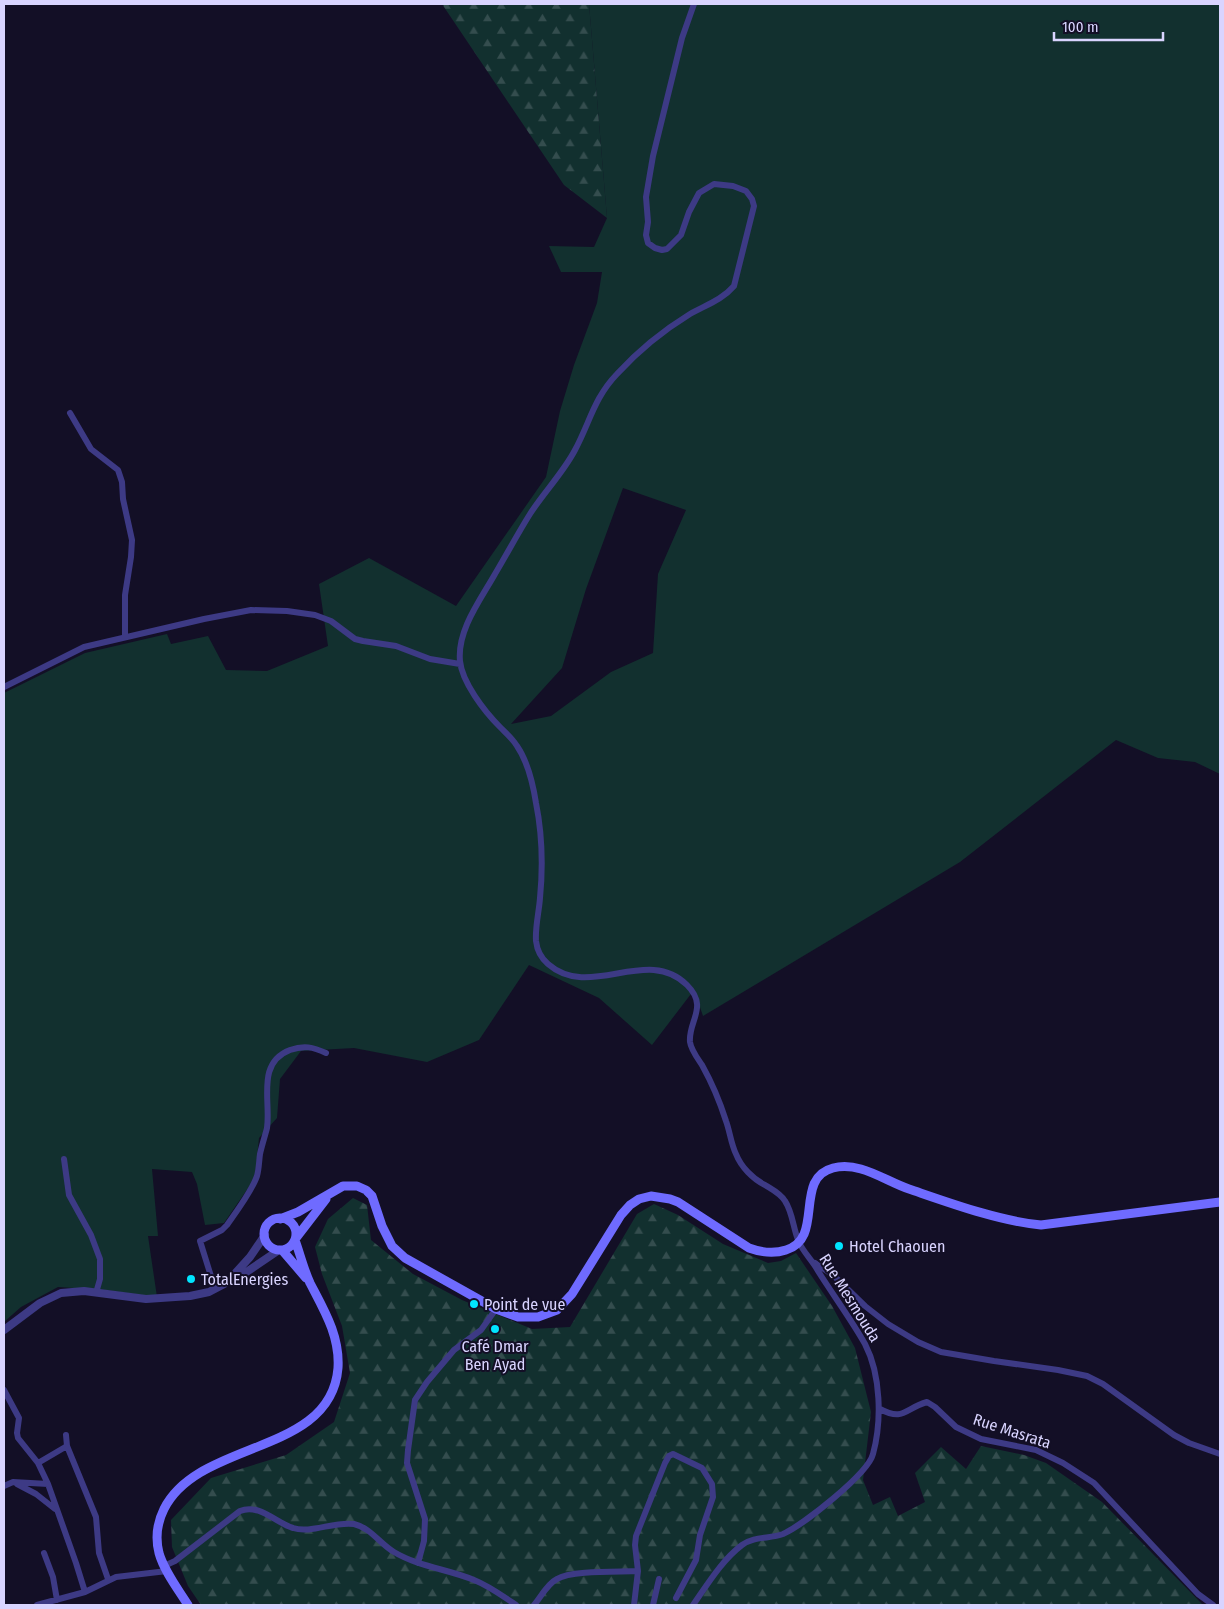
<svg xmlns="http://www.w3.org/2000/svg" width="1224" height="1609" font-family="'Fira Sans Condensed',sans-serif">
  <style>
    .green { fill: #12302f; fill-rule: evenodd }
    .forest { fill: url(#forest-firs) }
    .lines { fill: none; stroke-linecap: round; stroke-linejoin: round }
    .minor { stroke: #3d3a85; stroke-width: 6 }
    .tertiary { stroke: #3d3a85; stroke-width: 8 }
    .secondary { stroke: #6f6bff; stroke-width: 9 }
    .poi-dot { fill: #00e5ff; stroke: #130f26; stroke-width: 2 }
    .labels { text-anchor: middle; dominant-baseline: central; stroke-width: 4; stroke-linejoin: round; paint-order: stroke }
    .poi-label { font-size: 16px; fill: #d9d4ff; stroke: #130f26; text-anchor: start }
    .street-label { font-size: 16px; fill: #d9d4ff; stroke: #130f26 }
  </style>
  <defs>
    <pattern id="forest-firs" width="22" height="20" patternUnits="userSpaceOnUse" patternTransform="scale(1.25)"><rect width="22" height="20" fill="#12302f"/><path d="M5 1l3.5 6h-7zM16 11l3.5 6h-7z" fill="#344d4e"/></pattern>
  </defs>
  <rect width="100%" height="100%" fill="#130f26"/>
  <path class="green" d="M 589,4 L 1220,4 L 1220,774 L 1195,762 L 1158,758 L 1116,740 L 960,862 L 703,1016 L 694,990 L 652,1045 L 599,998 L 529,965 L 479,1040 L 427,1062 L 354,1048 L 301,1051 L 280,1079 L 277,1118 L 259,1138 L 255,1178 L 224,1223 L 205,1225 L 197,1184 L 192,1172 L 152,1169 L 158,1236 L 148,1236 L 157,1297 L 105,1290 L 58,1287 L 21,1307 L 4,1322 L 4,693 L 85,653 L 167,634 L 171,644 L 208,636 L 226,670 L 267,671 L 328,646 L 319,584 L 369,558 L 456,606 L 546,477 L 560,411 L 574,365 L 597,303 L 602,272 L 561,272 L 549,246 L 594,247 L 607,218 ZM 623,488 L 686,510 L 658,574 L 653,653 L 611,672 L 551,716 L 511,724 L 562,668 L 586,589 Z"/>
  <path class="forest" d="M 442,4 L 589,4 L 607,218 L 564,185 Z
    M 353,1198 L 367,1205 L 371,1240 L 413,1274 L 462,1300 L 532,1329 L 570,1327 L 637,1214 L 654,1204 L 678,1215 L 723,1244 L 768,1263 L 781,1261 L 796,1253 L 832,1306 L 855,1348 L 871,1412 L 863,1480 L 873,1505 L 890,1497 L 898,1516 L 925,1502 L 915,1473 L 941,1447 L 966,1469 L 981,1446 L 1024,1455 L 1046,1463 L 1102,1502 L 1203,1605 L 201,1605 L 188,1586 L 172,1547 L 171,1520 L 211,1478 L 286,1455 L 334,1422 L 350,1373 L 342,1326 L 322,1274 L 315,1247 L 328,1219 Z"/>
  <g class="lines">
    <path class="minor" d="M 70,413 L 91,449 L 118,470 L 122,482 L 123,499 L 132,540 L 131,557 L 125,595 L 125,637
      M 4,687 L 84,647 L 204,619 L 251,610 L 287,611 L 315,615 L 331,621 L 355,639 L 363,641 L 396,646 L 430,659 L 460,664
      M 64,1159 L 69,1195 L 91,1235 L 100,1259 L 100,1279 L 96,1293
      M 815,1263 L 833,1275 L 865,1306 L 888,1324 L 918,1342 L 941,1352 L 994,1361 L 1058,1370 L 1087,1376 L 1103,1384 L 1174,1435 L 1189,1443 L 1220,1454
      M 215,1289 L 200,1241 L 222,1230 L 227,1225 C 236,1212 252,1191 257,1176 C 259,1169 259,1161 260,1154 C 262,1145 265,1136 267,1128 C 271,1101 256,1063 290,1050 C 304,1045 313,1047 326,1053
      M 4,1390 L 19,1418 L 17,1433 L 18,1438 L 38,1463 L 48,1484 L 13,1482 L 4,1486
      M 880,1409 C 904,1422 905,1408 927,1402 L 935,1407 L 956,1427 L 981,1439 L 1036,1450 L 1063,1463 L 1094,1483 L 1198,1594 L 1213,1605
      M 66,1435 L 67,1446 L 96,1517 L 99,1553 L 108,1579
      M 38,1463 L 67,1446
      M 17,1484 L 36,1494 L 55,1509
      M 48,1484 L 76,1563 L 85,1592
      M 44,1553 L 53,1577 L 57,1600
      M 418,1563 L 424,1541 L 425,1519 L 407,1463 L 408,1450 L 415,1400 L 427,1382 L 454,1350 L 481,1330 L 496,1309
      M 164,1566 L 175,1561 L 240,1511 C 259,1503 276,1523 293,1528 C 311,1534 334,1521 354,1524 C 371,1528 380,1544 394,1552 C 419,1567 448,1569 474,1580 C 489,1586 503,1596 516,1605
      M 638,1571 L 635,1545 L 636,1536 L 665,1463 L 669,1456 L 673,1454 L 702,1468 L 712,1484 L 713,1497 L 700,1535 L 696,1560 L 676,1598
      M 37,1605 L 85,1592 L 116,1577 L 167,1571
      M 534,1605 C 541,1597 547,1584 557,1579 C 571,1570 619,1572 638,1571 L 634,1605
      M 653,1605 L 659,1579
      M 693,1605 C 707,1585 722,1560 742,1545 C 754,1536 770,1539 783,1534 C 803,1525 868,1474 873,1454 C 882,1421 881,1375 865,1344 C 851,1319 833,1295 818,1271 C 813,1261 803,1252 799,1242 C 793,1229 793,1213 785,1201 C 780,1193 773,1190 765,1185 C 753,1179 741,1167 736,1154 C 731,1144 730,1132 726,1121 C 720,1102 712,1083 702,1065 C 698,1059 691,1050 690,1042 C 688,1021 709,1007 687,985 C 647,945 590,1001 548,964 C 541,958 537,950 536,941 C 535,927 539,912 540,898 C 543,867 542,833 536,803 C 533,784 528,762 517,746 C 512,738 506,733 500,727 C 484,711 462,682 460,661 C 457,630 481,599 495,574 C 507,554 518,533 530,514 C 544,492 563,473 575,450 C 590,422 594,398 617,374 C 638,351 664,330 690,314 C 706,305 722,300 734,286 L 754,206 L 752,199 L 746,191 L 733,186 L 714,184 L 699,193 L 689,212 L 681,235 L 667,249 L 662,250 L 655,248 L 648,243 L 646,235 L 648,222 L 646,197 L 653,156 L 682,38 L 694,4"/>
    <path class="tertiary" d="M 230,1279 L 250,1257 L 265,1235
      M 4,1330 L 40,1303 L 61,1293 L 84,1291 L 146,1299 L 190,1296 L 209,1292 L 245,1273 L 279,1250"/>
    <path class="secondary" d="M264 1234a16 16 0 1 1 32 0a16 16 0 1 1-32 0Z
      M 280,1219 L 298,1212 L 343,1186 L 357,1186 L 366,1190 L 372,1196 L 382,1226 L 392,1246 L 405,1258 L 496,1309 L 518,1317 L 538,1317 L 557,1310 L 572,1294 L 621,1215 L 630,1205 L 639,1199 L 651,1196 L 670,1199 L 678,1202 L 749,1248 C 760,1252 774,1254 786,1250 C 825,1239 793,1178 833,1168 C 860,1161 885,1181 909,1189 C 950,1203 999,1221 1041,1225 L 1220,1202
      M 296,1238 L 326,1199
      M 282,1250 L 306,1278
      M 188,1605 C 178,1589 164,1571 159,1553 C 155,1537 157,1523 164,1509 C 199,1439 331,1456 338,1368 C 340,1336 324,1310 310,1283 C 304,1270 300,1254 295,1240"/>
  </g>
  <g class="poi-dot">
    <circle cx="839" cy="1246" r="5"/>
    <circle cx="191" cy="1279" r="5"/>
    <circle cx="474" cy="1304" r="5"/>
    <circle cx="495" cy="1329" r="5"/>
  </g>
  <g class="labels">
    <g class="poi-label">
      <text x="849" y="1246">Hotel Chaouen</text>
      <text x="201" y="1279">TotalEnergies</text>
      <text x="484" y="1304">Point de vue</text>
      <text x="495" y="1346" text-anchor="middle">Café Dmar<tspan x="495" dy="18">Ben Ayad</tspan></text>
    </g>
    <g class="street-label">
      <text transform="translate(850 1298) rotate(58)">Rue Mesmouda</text>
      <text transform="translate(1012 1431) rotate(18)">Rue Masrata</text>
    </g>
  </g>
  <rect width="1224" height="1609" fill="none" stroke="#d9d4ff" stroke-width="10"/>
  <path d="M1054 32v8h109v-8" fill="none" stroke="#d9d4ff" stroke-width="2.5"/>
  <text x="1062" y="32" font-size="15" fill="#d9d4ff" stroke="#130f26" stroke-width="4" paint-order="stroke">100 m</text>
</svg>
